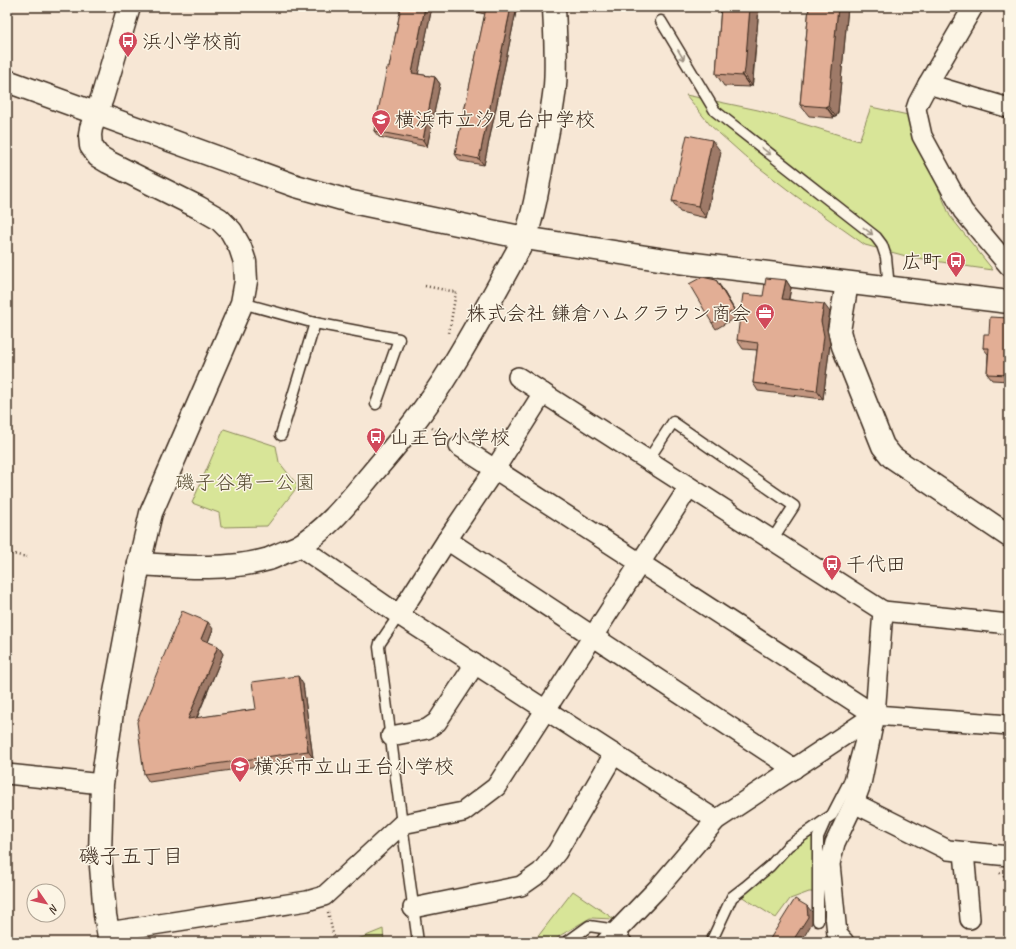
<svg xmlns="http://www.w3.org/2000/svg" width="1016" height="949" font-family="Caveat,'Klee One',sans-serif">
<rect width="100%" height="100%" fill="#f7e7d5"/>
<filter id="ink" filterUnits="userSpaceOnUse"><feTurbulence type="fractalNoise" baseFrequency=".025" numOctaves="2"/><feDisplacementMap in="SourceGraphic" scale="8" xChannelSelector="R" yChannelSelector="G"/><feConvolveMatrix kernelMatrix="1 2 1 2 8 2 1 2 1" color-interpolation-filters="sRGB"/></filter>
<g filter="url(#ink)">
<g fill="#d8e598" stroke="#8a885b">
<path d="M686 95 758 110 859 141 871 107 908 115 950 216 993 270 971 267 906 256 865 245 796 196 748 159 711 126Z"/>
<path d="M224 429 276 446 279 462 298 486 267 526 221 527 219 513 192 503Z"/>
<path d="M817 829 815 836 813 892H809L790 899 776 918 741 896 792 848Z"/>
<path d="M573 891 614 919 590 918 561 935 553 942H535L536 939Z"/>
<path d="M383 929 384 942H351Z"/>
</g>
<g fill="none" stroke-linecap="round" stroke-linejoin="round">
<defs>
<g id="service">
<path d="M661 21 715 111 876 237 882 245 886 257 889 288"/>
<path d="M242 303 315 323 399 339 376 404"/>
<path d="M281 435 315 323"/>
<path d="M648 460 673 422 794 506 772 540"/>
<path d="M399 615 380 643 379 647 402 824 418 942"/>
<path d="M818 921V837L826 819"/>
<path d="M567 942 589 926 617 930 627 942"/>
<path d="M711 942 732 897 745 887 770 866 788 846 832 815 849 782 860 742 865 733"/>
</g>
<g id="minor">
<path d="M973 7 928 84 918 103 916 109 922 136 963 211 1009 266"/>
<path d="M928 84 1009 108"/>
<path d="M518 377 883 611 875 715 861 784 854 803 835 843 830 864 837 934 844 942"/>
<path d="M459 446 875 715"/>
<path d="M447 540 794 769"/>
<path d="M299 546 399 615 716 820"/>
<path d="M883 611 1009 624"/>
<path d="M399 615 447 540 495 469 543 393"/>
<path d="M391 736 427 729 437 722 475 664"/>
<path d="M7 774 102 784"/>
<path d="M854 803 948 850 1009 856"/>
<path d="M964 852 970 919"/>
<path d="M413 908 521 886 541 872 557 852 614 754"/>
<path d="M108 932 307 901 324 896 402 824 463 812 496 787 689 487"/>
<path d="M606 942 659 887 716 820 875 715 1009 725"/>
</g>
<g id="tertiary">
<path d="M7 81 296 186 352 202 525 238 678 262 1009 302"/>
<path d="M847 283 839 331 843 346 883 446 892 457 1009 536"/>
<path d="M139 564C183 567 226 571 269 559 274 557 280 554 285 552 290 550 295 548 299 546 328 529 349 501 370 476 399 442 427 408 450 370 477 327 500 282 525 238 535 210 539 181 544 152 548 130 553 108 555 86 557 60 555 33 554 7"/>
<path d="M110 942 105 915 100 854 102 784 114 698 139 564 151 513 242 303 246 281 245 262 240 247 231 231 219 219 198 207 108 162 98 156 91 146 90 135 91 128 102 98 129 7"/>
</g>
</defs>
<use href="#service" stroke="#3b2a1e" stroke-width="13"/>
<use href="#minor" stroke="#3b2a1e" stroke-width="22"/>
<use href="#tertiary" stroke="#3b2a1e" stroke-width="25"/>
<g stroke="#3b2a1e" stroke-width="2.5" stroke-dasharray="1 3" stroke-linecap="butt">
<path d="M425 286 456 292 449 333"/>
<path d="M432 428 445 437"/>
<path d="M7 553 27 557"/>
<path d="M1000 873 1009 880"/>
<path d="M328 912 335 942"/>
</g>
<use href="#service" stroke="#fcf5e5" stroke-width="10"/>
<use href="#minor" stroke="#fcf5e5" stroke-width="19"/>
<use href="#tertiary" stroke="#fcf5e5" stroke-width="22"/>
</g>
<g fill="#c29680" stroke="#3b2a1e">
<path d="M401 7H432L418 74 435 77 440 84 427 147 379 137 374 131 389 68Z"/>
<path d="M453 7H517L484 165 460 161 455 154 485 14Z"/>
<path d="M721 7H759L753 81 752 86H750V87L724 86 716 74Z"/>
<path d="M809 7H848L838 112 836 117H834V118L809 116 800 105Z"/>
<path d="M721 152 706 218 680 212 672 201Z"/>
<path d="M786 280 791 288 789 299 830 312 827 329 830 344 823 399 758 391 753 383 757 350 743 349 737 340 763 296Z"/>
<path d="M721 287 738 316 716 329 712 323Z"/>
<path d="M1009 318V381L992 380 987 374 988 354 983 348 989 334Z"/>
<path d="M213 629 208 642 218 646 223 654 197 718 256 709 303 684 313 758 149 782 144 774Z"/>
</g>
<g fill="#9e7a68" stroke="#3b2a1e">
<path d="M425 7H432L417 80 412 73Z"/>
<path d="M511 7H517L484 165 479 159Z"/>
<path d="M750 7H759L752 86 744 74Z"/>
<path d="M838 7H848L838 112 836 117 828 106Z"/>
<path d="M741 74 750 86V87L742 76Z"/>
<path d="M435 77 440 84 427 147 423 140Z"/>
<path d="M826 106 834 117V118L826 107Z"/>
<path d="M712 140 721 152 706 218 698 206Z"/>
<path d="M716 280 721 287 738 316 734 310Z"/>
<path d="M786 280 791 288 787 307 782 299Z"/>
<path d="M824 304 830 312 827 329 830 344 823 399 817 391 821 321Z"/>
<path d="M208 622 213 629 206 647 201 639Z"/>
<path d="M218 646 223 654 193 726 188 719Z"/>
<path d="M298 676 303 684 313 758 308 751Z"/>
<path d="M807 906 812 912V923L801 942H792Z"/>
</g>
<g fill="#e2ae95" stroke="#3b2a1e">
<path d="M401 7H425L412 73 435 77 423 140 374 131 387 68H389Z"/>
<path d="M480 7H511L479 159 455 154 486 8Z"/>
<path d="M721 7H750L745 69 744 74H741L742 76 716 74Z"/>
<path d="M809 7H838L829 100 828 106H826V107L800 105Z"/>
<path d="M687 135 712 140 698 206 672 201Z"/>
<path d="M702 277 716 280 734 310 712 323 689 284Z"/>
<path d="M766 278 786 280 782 299 824 304 821 321 824 336 817 391 753 383 758 343 737 340 743 294 763 296Z"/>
<path d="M990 317 1009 318V375L987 374 989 348H983L984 334H989Z"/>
<path d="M182 611 208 622 201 639 218 646 188 719 256 709 252 682 298 676 308 751 144 774 137 722Z"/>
<path d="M795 899 807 906 808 917 792 942H768Z"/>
</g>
<defs><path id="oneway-shaft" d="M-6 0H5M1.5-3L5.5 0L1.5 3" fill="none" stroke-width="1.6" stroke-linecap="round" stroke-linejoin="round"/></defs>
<g stroke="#9c9082">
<use href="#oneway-shaft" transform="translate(681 55) rotate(59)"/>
<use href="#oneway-shaft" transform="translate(766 151) rotate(38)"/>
<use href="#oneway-shaft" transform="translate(868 231) rotate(38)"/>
</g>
</g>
<defs>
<symbol id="bus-pin" viewBox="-11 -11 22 30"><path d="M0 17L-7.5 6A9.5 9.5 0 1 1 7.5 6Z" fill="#d1495b" stroke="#fcf5e5"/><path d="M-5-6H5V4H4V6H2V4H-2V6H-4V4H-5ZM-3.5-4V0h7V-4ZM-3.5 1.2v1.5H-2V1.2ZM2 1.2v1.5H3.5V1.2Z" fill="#fff"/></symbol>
<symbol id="school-pin" viewBox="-11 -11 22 30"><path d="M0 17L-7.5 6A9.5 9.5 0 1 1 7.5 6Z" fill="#d1495b" stroke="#fcf5e5"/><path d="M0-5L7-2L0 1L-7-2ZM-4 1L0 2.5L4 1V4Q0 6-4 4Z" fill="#fff"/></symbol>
<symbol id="office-pin" viewBox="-11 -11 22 30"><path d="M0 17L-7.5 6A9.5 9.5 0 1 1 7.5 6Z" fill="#d1495b" stroke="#fcf5e5"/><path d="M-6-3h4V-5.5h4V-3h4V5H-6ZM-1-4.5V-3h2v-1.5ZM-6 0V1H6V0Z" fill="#fff"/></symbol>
</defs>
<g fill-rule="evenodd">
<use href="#bus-pin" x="117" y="30" width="22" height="30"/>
<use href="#school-pin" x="370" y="108" width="22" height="30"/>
<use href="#bus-pin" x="945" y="250" width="22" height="30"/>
<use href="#office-pin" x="754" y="302" width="22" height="30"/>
<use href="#bus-pin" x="365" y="426" width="22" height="30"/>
<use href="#bus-pin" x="821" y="553" width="22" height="30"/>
<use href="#school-pin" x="229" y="755" width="22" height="30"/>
</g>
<g text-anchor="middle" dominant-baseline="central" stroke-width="3" stroke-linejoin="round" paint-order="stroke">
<g font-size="20" fill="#3b2a1e" stroke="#fcf5e5" text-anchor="start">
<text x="142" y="41">浜小学校前</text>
<text x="395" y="119">横浜市立汐見台中学校</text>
<text x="942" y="261" text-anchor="end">広町</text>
<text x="751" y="313" text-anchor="end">株式会社 鎌倉ハムクラウン商会</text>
<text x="390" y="437">山王台小学校</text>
<text x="846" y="564">千代田</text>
<text x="254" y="766">横浜市立山王台小学校</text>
</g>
<g font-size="20" fill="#5a4f36" stroke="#fcf5e5">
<text x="245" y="482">磯子谷第一公園</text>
</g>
<g font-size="21" fill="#3b2a1e" stroke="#fcf5e5">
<text x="131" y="856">磯子五丁目</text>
</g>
</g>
<rect width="1016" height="949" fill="none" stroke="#fcf5e5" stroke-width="24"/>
<rect x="12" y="12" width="992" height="925" fill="none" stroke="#3b2a1e" stroke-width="1.5" filter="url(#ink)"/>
<g transform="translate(46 903) rotate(124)"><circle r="19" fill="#fcf5e5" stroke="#afa495"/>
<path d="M0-3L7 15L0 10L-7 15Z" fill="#d1495b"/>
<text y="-6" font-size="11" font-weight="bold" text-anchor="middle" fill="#3b2a1e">N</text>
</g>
</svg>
